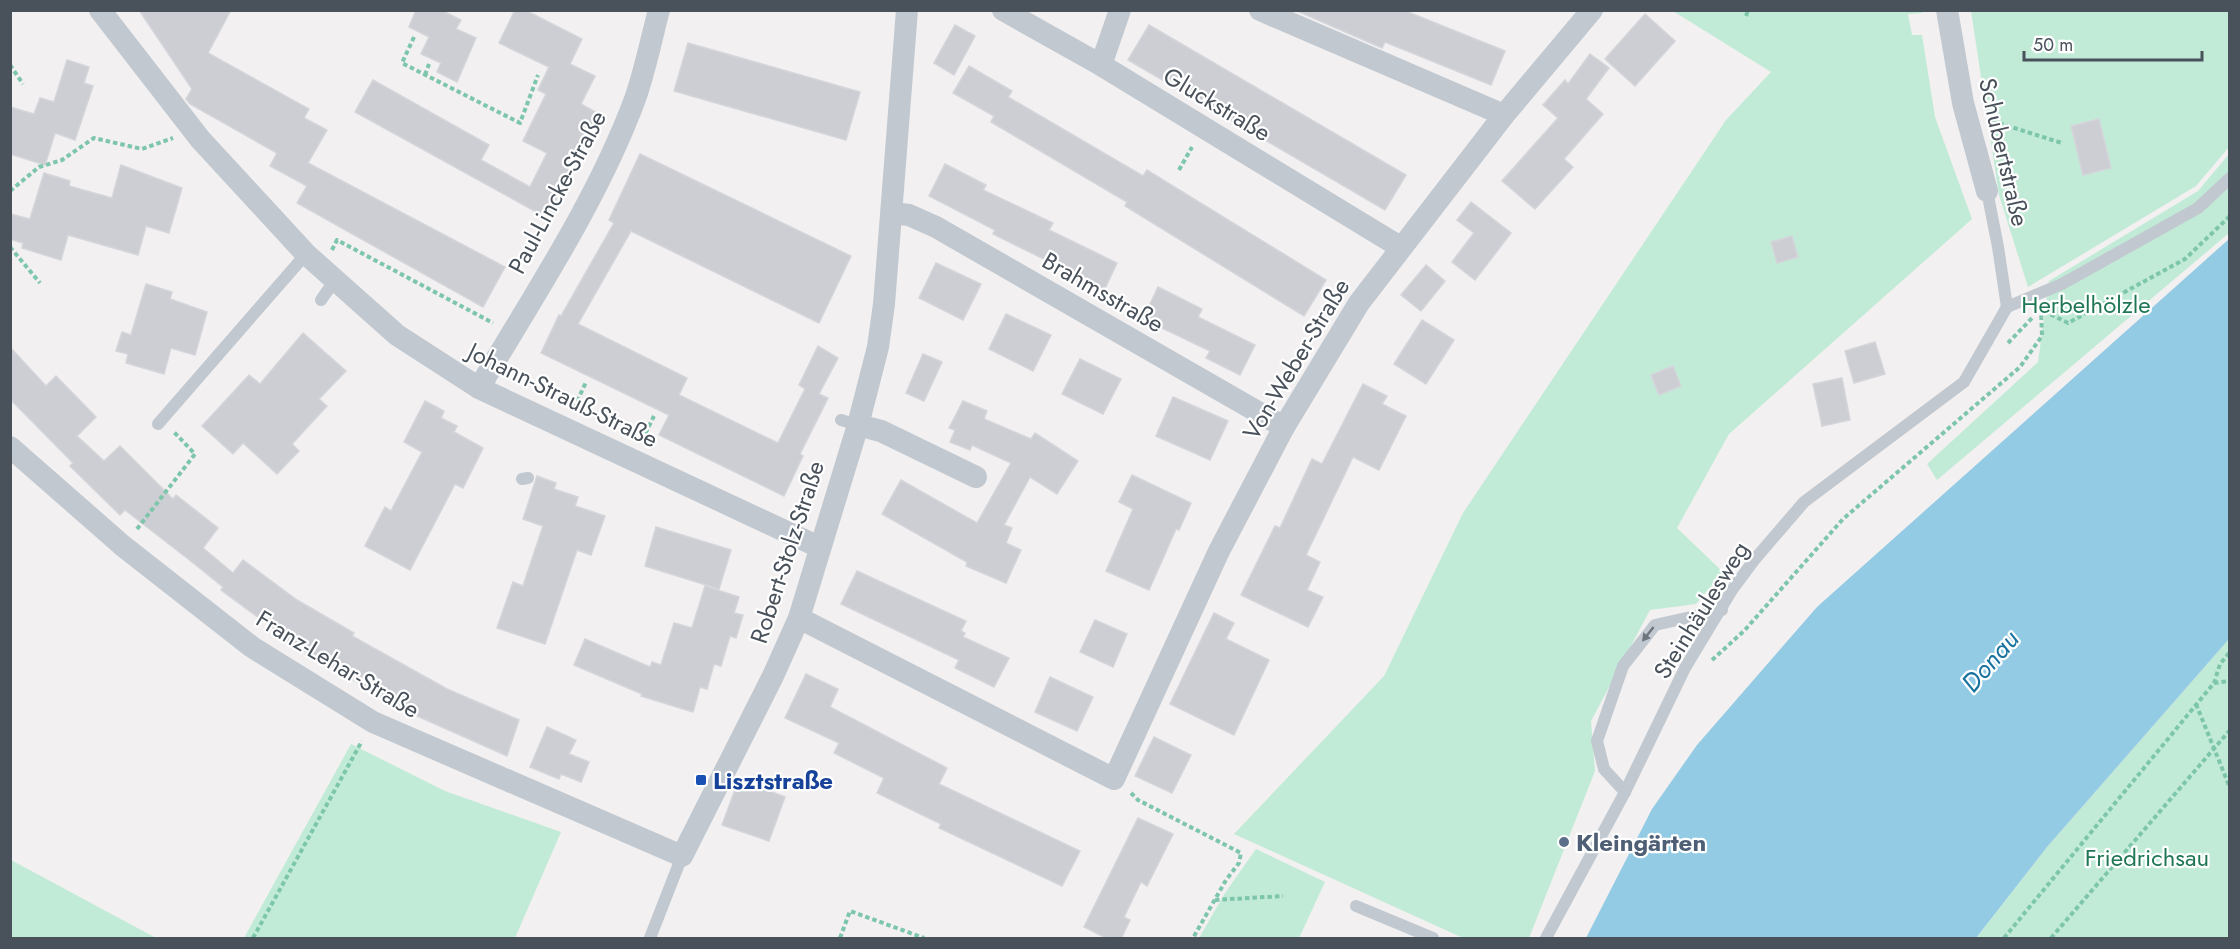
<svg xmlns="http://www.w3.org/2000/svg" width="2240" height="949" font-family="Jost,sans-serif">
<rect width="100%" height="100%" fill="#f2f0f0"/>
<g fill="#c2ebd7">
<path d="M1673 11H1921L1922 13 1908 14 1912 35H1922L1935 117 1972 219 1729 434 1677 528 1723 572 1696 604 1650 610 1591 721 1595 771 1529 938H1463L1234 834 1384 676 1463 513 1726 120 1771 72Z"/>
<path d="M1971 11H2229V147L2196 186 2028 287 1999 195Z"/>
<path d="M2229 154V233L1937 480 1927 464 2038 362 2049 281 2198 191Z"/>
<path d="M2229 639V938H1976L2047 847Z"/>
<path d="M351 744 445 791 561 832 515 938H244Z"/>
<path d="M1256 849 1325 882 1299 938H1199L1225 893Z"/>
<path d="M11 860 156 938H11Z"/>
</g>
<path fill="#93cae4" d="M2229 239V639L2047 847 1976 938H1586L1652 809 1697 745 1817 607Z"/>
<g fill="#cdced4" stroke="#d4d5da" stroke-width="1.5">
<path d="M139 10H231L208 53 309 109 304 118 327 130 308 163 505 267 483 307 297 203 307 186 270 166 277 153 190 104 186 99 192 89Z"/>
<path d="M416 10H441L461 20 456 29 476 38 457 82 437 72 441 63 421 54 429 37 409 27Z"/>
<path d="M515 10H525L582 39 570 64 595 76 581 104 599 114 555 201 560 204 551 220 355 112 373 80 489 145 481 160 530 187 547 153 523 141 546 94 538 90 549 67 499 43Z"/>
<path d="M1295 10H1403L1505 51 1491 85 1385 42 1382 48Z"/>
<path d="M1645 14 1675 41 1635 86 1605 59Z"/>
<path d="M955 25 975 36 954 75 934 63Z"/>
<path d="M1149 25 1406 175 1385 210 1128 60Z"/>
<path d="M688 43 860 92 846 140 674 91Z"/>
<path d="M1590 54 1609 68 1586 99 1603 114 1564 159 1573 167 1535 209 1502 181 1558 118 1543 105 1565 80 1568 84Z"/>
<path d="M67 60 89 67 84 83 93 86 75 140 55 133 45 165 10 154V107L34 114 40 98 54 102Z"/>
<path d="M969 66 1012 91 1008 97 1143 176 1147 170 1326 280 1304 316 1125 206 1127 202 991 122 994 116 953 93Z"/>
<path d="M2099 119 2111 168 2083 175 2071 126Z"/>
<path d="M640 154 851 256 819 323 631 231 578 324 687 378 679 395 778 443 805 389 799 385 818 346 838 358 819 394 828 398 800 454 803 456 784 496 659 435 669 415 541 353 559 315 561 316 614 223 609 220Z"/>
<path d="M945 164 986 185 983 190 1053 223 1049 230 1117 263 1102 295 1061 275 1064 269 993 234 995 230 929 196Z"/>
<path d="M121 165 182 188 169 233 146 226 138 255 68 235 61 260 22 248 23 243 10 239V214L30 219 44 173 70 181 69 186 112 198Z"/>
<path d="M1471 202 1511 233 1475 280 1452 262 1474 233 1457 220Z"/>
<path d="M1792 236 1798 257 1777 263 1771 242Z"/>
<path d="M936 263 981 284 963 320 919 298Z"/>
<path d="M1426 265 1445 281 1421 311 1401 295Z"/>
<path d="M146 284 172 292 170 299 207 312 195 355 171 348 164 374 126 363 128 354 116 351 122 332 131 335Z"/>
<path d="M1158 287 1202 309 1198 317 1255 345 1240 375 1206 358 1210 351 1143 319Z"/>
<path d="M1006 314 1051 335 1033 371 989 349Z"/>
<path d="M1422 320 1454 340 1426 384 1394 364Z"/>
<path d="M303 333 346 371 319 399 327 406 292 444 299 451 277 474 243 443 233 454 202 426 249 375 260 384Z"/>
<path d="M1875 342 1885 374 1854 383 1845 351Z"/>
<path d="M10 347 46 386 56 376 96 417 77 436 104 461 120 446 173 499 176 495 218 528 203 548 233 573 243 560 297 600 354 633 352 636 447 689 519 720 507 756 406 711 272 632 274 629 221 590 223 587 192 562 125 510 120 515 70 466 73 463 10 399Z"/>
<path d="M923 354 942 362 924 401 906 393Z"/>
<path d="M1080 359 1121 379 1103 414 1062 394Z"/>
<path d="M1673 366 1681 386 1659 395 1651 375Z"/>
<path d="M1842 378 1850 420 1822 426 1813 384Z"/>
<path d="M1363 384 1387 396 1382 404 1406 416 1379 470 1353 457 1306 555 1320 562 1307 590 1323 597 1308 627 1241 595 1275 526 1280 528 1312 459 1322 464Z"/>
<path d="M1173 397 1228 421 1210 460 1156 436Z"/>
<path d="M425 401 444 411 441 418 457 426 454 432 483 448 463 488 455 484 410 570 365 546 385 507 391 511 422 452 404 442Z"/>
<path d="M963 401 987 411 984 419 1031 439 1035 433 1078 461 1057 494 1030 477 1004 525 1012 528 1006 543 1021 550 1006 583 966 566 967 562 882 514 901 480 977 523 1011 463 972 445 970 450 950 442 955 430 949 428Z"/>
<path d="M1132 475 1191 503 1179 530 1176 529 1149 590 1106 571 1133 509 1119 502Z"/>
<path d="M537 476 556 483 554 489 578 497 575 506 605 516 591 555 577 550 545 644 497 628 513 582 523 586 543 526 523 519Z"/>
<path d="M656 527 731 550 719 589 645 566Z"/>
<path d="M857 571 966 621 961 631 965 633 963 637 1009 658 994 687 955 668 959 660 841 604Z"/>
<path d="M705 586 739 597 734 613 743 615 736 638 730 636 721 666 714 664 707 689 700 687 693 712 641 696 642 694 574 665 585 639 650 667 652 662 661 665 674 623 692 628Z"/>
<path d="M1214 613 1234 623 1226 639 1269 660 1234 735 1170 704Z"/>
<path d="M1095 620 1127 634 1113 667 1080 652Z"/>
<path d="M806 674 838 689 830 707 947 768 939 784 1080 851 1062 886 939 828 941 824 877 793 884 778 834 753 839 743 785 718Z"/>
<path d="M1050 677 1093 697 1077 731 1035 712Z"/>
<path d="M547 727 576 740 569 754 589 762 581 782 561 774 559 779 530 767Z"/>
<path d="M1154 737 1191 755 1172 793 1135 776Z"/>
<path d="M739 779 785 797 769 841 722 825Z"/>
<path d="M1138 818 1173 834 1147 886 1141 882 1124 917 1130 920 1121 939H1108L1084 927Z"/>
</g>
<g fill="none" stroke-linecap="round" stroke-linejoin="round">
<g stroke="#7dc6ab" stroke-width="4" stroke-dasharray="4.5 3" stroke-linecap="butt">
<path d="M1746 16 1748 10"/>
<path d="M414 37 402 63 520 123 538 75"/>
<path d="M10 65 23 84"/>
<path d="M425 75 429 64"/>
<path d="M1992 121 2062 143"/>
<path d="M1179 170 1192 147"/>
<path d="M10 191 39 167 62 160 94 138 142 149 173 138"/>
<path d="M10 247 40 283"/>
<path d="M332 250 337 240 493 323"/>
<path d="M2044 311 2068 323 2185 259 2230 216"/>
<path d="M2008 343 2034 316"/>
<path d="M574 408 586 382"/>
<path d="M642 440 654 416"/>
<path d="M137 529 195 454 173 431"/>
<path d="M1712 660 1744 631 1843 519 2020 367 2042 336 2041 310"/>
<path d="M2214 683 2230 681"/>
<path d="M2196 704 2230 788"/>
<path d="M1131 793 1138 800 1241 853 1239 863 1226 880 1193 938"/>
<path d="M1215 900 1283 896"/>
<path d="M253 938 362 741"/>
<path d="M840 938 850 911 924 938"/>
<path d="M2004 938 2214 683 2220 664 2230 652"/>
<path d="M2051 938 2230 730"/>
</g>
<g stroke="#c1c8d0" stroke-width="12">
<path d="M1987 191 1998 247 2007 307"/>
<path d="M321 300 335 280"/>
<path d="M2007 307 2062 284 2198 208 2230 178"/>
<path d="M841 420 858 425"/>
<path d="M158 424 306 254"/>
<path d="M522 479 528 478"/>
<path d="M1625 792 1604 769 1597 741 1623 666 1655 625 1722 610"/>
<path d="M1356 906 1433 938"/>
<path d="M650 938 682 856"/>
<path d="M1546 938 1625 792 1685 668 1732 590 1755 559 1804 502 1964 382 2007 307"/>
</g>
<g stroke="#c1c8d0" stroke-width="22">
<path d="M100 10 200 139 306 254 397 335 479 388 819 547"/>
<path d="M1003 10 1101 65 1400 247"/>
<path d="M1260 10 1504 115"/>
<path d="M1947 10 1963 103 1987 191"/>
<path d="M1101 65 1120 10"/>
<path d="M892 213 909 215 936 227 1284 427"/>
<path d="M479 388C534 295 597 201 635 99 645 71 651 40 659 10"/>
<path d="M858 425 881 431 976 477"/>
<path d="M10 447 123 546 252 647 373 722 682 856 773 676 799 618 858 425 878 347 884 304 907 10"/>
<path d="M799 618 1114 779 1219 551 1284 427 1359 303 1504 115 1592 10"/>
</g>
</g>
<defs><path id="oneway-solid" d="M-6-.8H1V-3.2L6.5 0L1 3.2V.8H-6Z" transform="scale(1.5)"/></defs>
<use fill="#6d757e" href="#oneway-solid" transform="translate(1648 634) rotate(128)"/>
<rect fill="#1a4fb4" stroke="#fff" stroke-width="2" x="695" y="774" width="12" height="12" rx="3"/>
<circle fill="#5c6f8a" stroke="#fff" stroke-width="2" cx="1564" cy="842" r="6"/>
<g text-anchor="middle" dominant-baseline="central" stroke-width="4.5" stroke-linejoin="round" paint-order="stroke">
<g font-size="24" fill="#49515b" stroke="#fff">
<text transform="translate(1217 104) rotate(31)">Gluckstraße</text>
<text transform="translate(2004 152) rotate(77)">Schubertstraße</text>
<text transform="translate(557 192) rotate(-62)">Paul-Lincke-Straße</text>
<text transform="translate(1103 292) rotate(30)">Brahmsstraße</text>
<text transform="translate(1296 359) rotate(-59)">Von-Weber-Straße</text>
<text transform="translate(563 395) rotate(26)">Johann-Strauß-Straße</text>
<text transform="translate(787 552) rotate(-72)">Robert-Stolz-Straße</text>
<text transform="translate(1701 610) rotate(-58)">Steinhäulesweg</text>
<text transform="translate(338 664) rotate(31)">Franz-Lehar-Straße</text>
</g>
<g font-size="24" fill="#1f7756" stroke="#fff">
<text x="2086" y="304">Herbelhölzle</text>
<text x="2147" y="857">Friedrichsau</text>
</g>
<g font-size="24" font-weight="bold" fill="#164399" stroke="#fff" text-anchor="start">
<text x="713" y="780">Lisztstraße</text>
</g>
<g font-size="24" font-weight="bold" fill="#4e5e75" stroke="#fff" text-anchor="start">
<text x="1576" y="842">Kleingärten</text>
</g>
<g font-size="26" font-style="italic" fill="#19739f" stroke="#fff">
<text transform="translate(1990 661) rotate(-49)">Donau</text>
</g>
</g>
<rect width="2240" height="949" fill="none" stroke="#49515b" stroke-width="24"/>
<path d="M2024 51v9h178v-9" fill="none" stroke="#49515b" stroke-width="3"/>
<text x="2033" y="51" font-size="18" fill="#49515b" stroke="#ffffff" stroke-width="4.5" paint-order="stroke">50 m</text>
</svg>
